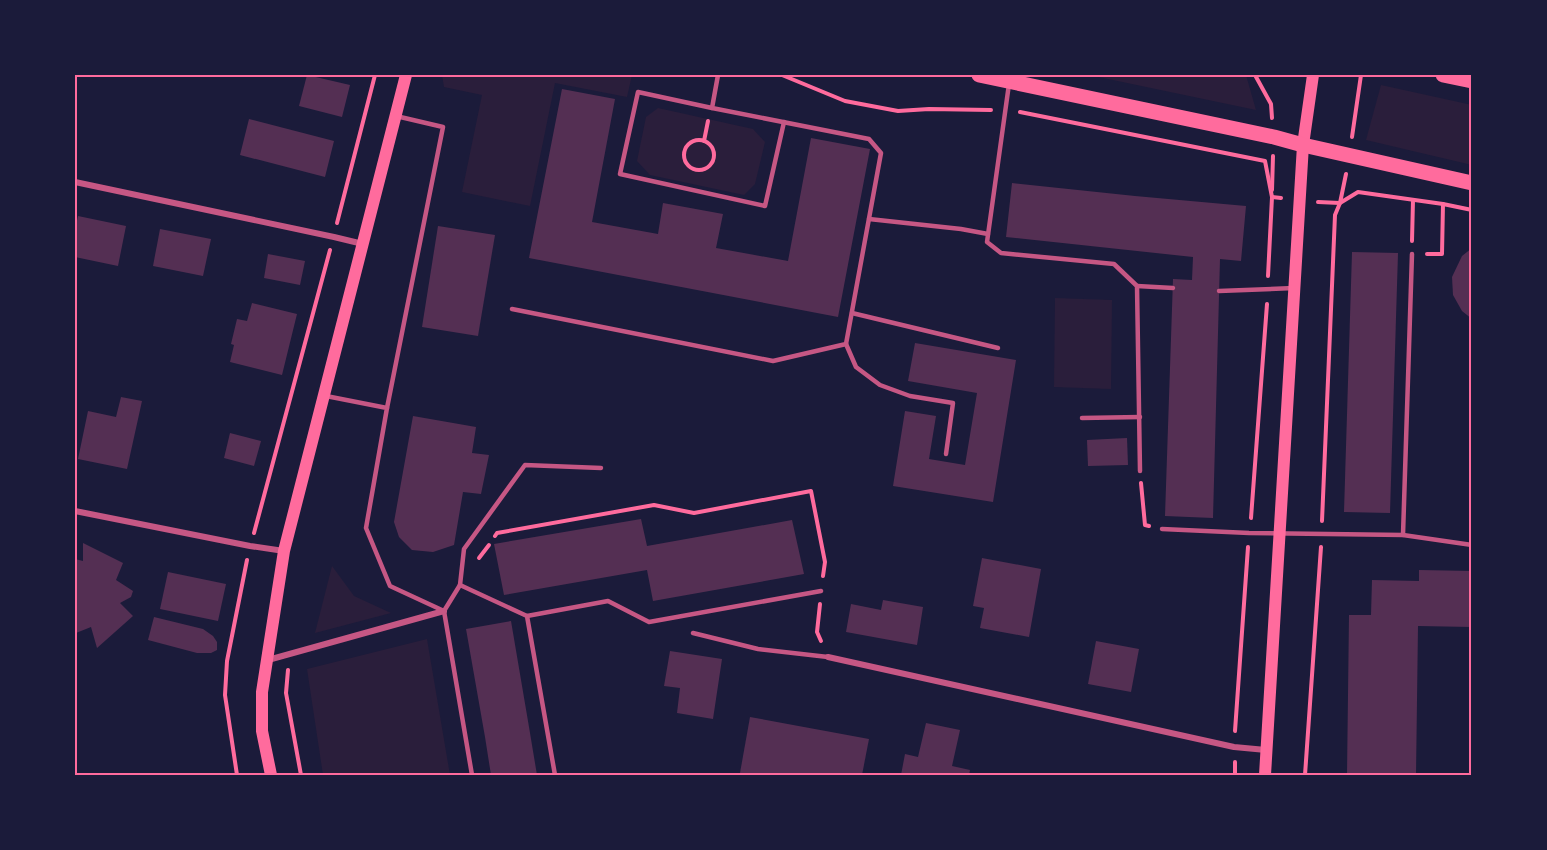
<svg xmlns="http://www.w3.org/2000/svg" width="1547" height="850" font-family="'Fira Sans',sans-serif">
<rect width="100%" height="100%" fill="#1b1b3a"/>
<g fill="#2a1e3b">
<path d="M442 75H632L627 97 555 83 530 206 462 192 482 95 444 87Z"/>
<path d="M1089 75H1246L1256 110Z"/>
<path d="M1381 85 1472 105V165L1366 140Z"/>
<path d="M658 108 753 129 765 142 755 184 744 195 650 175 637 161 646 117Z"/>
<path d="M1055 298 1112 300 1111 389 1054 387Z"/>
<path d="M332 566 354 596 391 613 315 633Z"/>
<path d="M427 639 450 775H323L307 669Z"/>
</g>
<g fill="#542f53">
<path d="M307 75 350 85 342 117 299 106Z"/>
<path d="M562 89 615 99 592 222 658 234 663 203 723 214 716 248 788 261 811 138 870 149 838 317 529 258Z"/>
<path d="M249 119 334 141 325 177 240 155Z"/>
<path d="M1012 183 1135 196 1246 206 1241 261 1220 259 1213 518 1165 516 1173 279 1192 280 1193 257 1006 237Z"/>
<path d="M78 216 126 226 118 266 75 257V230Z"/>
<path d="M438 226 495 235 478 336 422 327Z"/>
<path d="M160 229 211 239 203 276 153 266Z"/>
<path d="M1472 248V319L1462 311 1453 295 1452 277 1462 256Z"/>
<path d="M1352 252 1398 253 1390 513 1344 512Z"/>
<path d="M268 254 305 261 300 285 264 278Z"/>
<path d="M252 303 297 314 282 375 230 362 234 345 231 344 237 319 247 321Z"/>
<path d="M915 343 1016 360 993 502 893 486 905 411 936 416 929 459 965 465 977 393 908 381Z"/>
<path d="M121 397 142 401 127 469 78 459 88 411 116 417Z"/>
<path d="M413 416 476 427 472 453 489 455 481 494 463 492 454 545 433 552 412 550 399 537 394 522Z"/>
<path d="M230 433 261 441 254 466 224 458Z"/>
<path d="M1127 438 1128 465 1088 466 1087 440Z"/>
<path d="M641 519 647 546 792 520 804 574 653 601 647 570 504 595 494 544Z"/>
<path d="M83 543 123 563 116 580 133 591 131 597 120 603 133 616 97 648 91 627 76 633 75 624V589H77L75 559 83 561Z"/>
<path d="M982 558 1041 569 1029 637 980 628 984 608 973 606Z"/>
<path d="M1419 570 1472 571V627L1418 626 1416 775H1347L1349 615H1371L1372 580 1419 581Z"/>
<path d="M168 572 226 584 218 621 160 609Z"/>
<path d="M883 600 923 607 917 645 846 632 851 604 881 610Z"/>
<path d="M154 617 203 629 213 636 217 642V650L211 653H197L148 640Z"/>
<path d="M511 621 529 727 537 775H491L485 737 466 629Z"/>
<path d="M1096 641 1139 649 1131 692 1088 684Z"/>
<path d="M670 651 722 659 713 719 677 713 680 688 664 686Z"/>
<path d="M750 717 869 739 862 775H754L740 773Z"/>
<path d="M926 723 960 730 952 766 970 770 969 775H901L905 754 918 757Z"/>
</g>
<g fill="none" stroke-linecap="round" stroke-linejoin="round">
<g stroke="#ff6b9d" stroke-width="4">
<path d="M782 75 845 101 898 111 929 109 991 110"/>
<path d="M1255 75 1271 104 1272 118"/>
<path d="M1020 112 1265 161 1272 197"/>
<path d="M1352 137 1361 75"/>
<circle cx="699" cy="155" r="15"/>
<path d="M704 141 708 121"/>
<path d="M1272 190 1273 156"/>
<path d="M1318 202 1340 203 1358 192 1443 204 1472 210"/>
<path d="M337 223 375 75"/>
<path d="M1412 241 1413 200"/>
<path d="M1427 254H1442L1443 204"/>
<path d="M1268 276 1272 197 1281 198"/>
<path d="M1141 483 1145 525 1149 526"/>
<path d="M1251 518 1267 304"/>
<path d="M1322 521 1335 215 1340 203 1346 174"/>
<path d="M254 533 330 250"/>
<path d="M495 536 497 533 654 505 694 513 811 491 825 562 823 576"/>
<path d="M479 558 489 545"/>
<path d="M820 604 817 632 821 641"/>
<path d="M288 670 286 693 301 775"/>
<path d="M1235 731 1248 547"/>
<path d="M1235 762V775"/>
<path d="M237 775 225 695 227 661 247 560"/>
<path d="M1305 775 1321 547"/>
</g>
<g stroke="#c65784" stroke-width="4.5">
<path d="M1009 84 987 242 1001 253 1114 264 1137 286 1140 471"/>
<path d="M712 108 638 92 620 174 765 206 784 122"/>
<path d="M869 219 961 229 988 234"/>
<path d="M1137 286 1173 288"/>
<path d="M1219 291 1294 288"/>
<path d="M512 309 773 361 846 344 881 153 869 139 712 108 718 75"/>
<path d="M852 313 998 348"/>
<path d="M846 344 856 367 880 385 910 396 953 403 946 454"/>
<path d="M326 396 387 408 366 528 390 586 444 611"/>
<path d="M387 408 443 127 396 116"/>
<path d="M1082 418 1140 417"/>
<path d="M1162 529 1249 533 1403 535 1472 545"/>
<path d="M1403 535 1412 254"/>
<path d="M460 585 527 616 555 775"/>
<path d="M527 616 608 601 649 622 821 591"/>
<path d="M693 633 758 649 828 657"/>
<path d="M472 775 444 611 460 585 464 549 525 465 601 468"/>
</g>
<g stroke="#c65784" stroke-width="6">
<path d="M75 182 334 237 363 244"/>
<path d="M75 511 250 546 284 551"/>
<path d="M828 657 1234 747 1266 750"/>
<path d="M268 660 444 611"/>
</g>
<g stroke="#ff6b9d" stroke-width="12">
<path d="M271 775 262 731V692L284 551 406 75"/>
<path d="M1265 775 1303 145 1313 75"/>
</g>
<g stroke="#ff6b9d" stroke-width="15">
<path d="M979 75 1274 137 1303 145 1472 183"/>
<path d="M1443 75 1472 81"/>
</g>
</g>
<rect width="1547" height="850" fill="none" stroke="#1b1b3a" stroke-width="153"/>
<rect x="76" y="76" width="1394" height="698" fill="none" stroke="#ff6b9d" stroke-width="2"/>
</svg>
